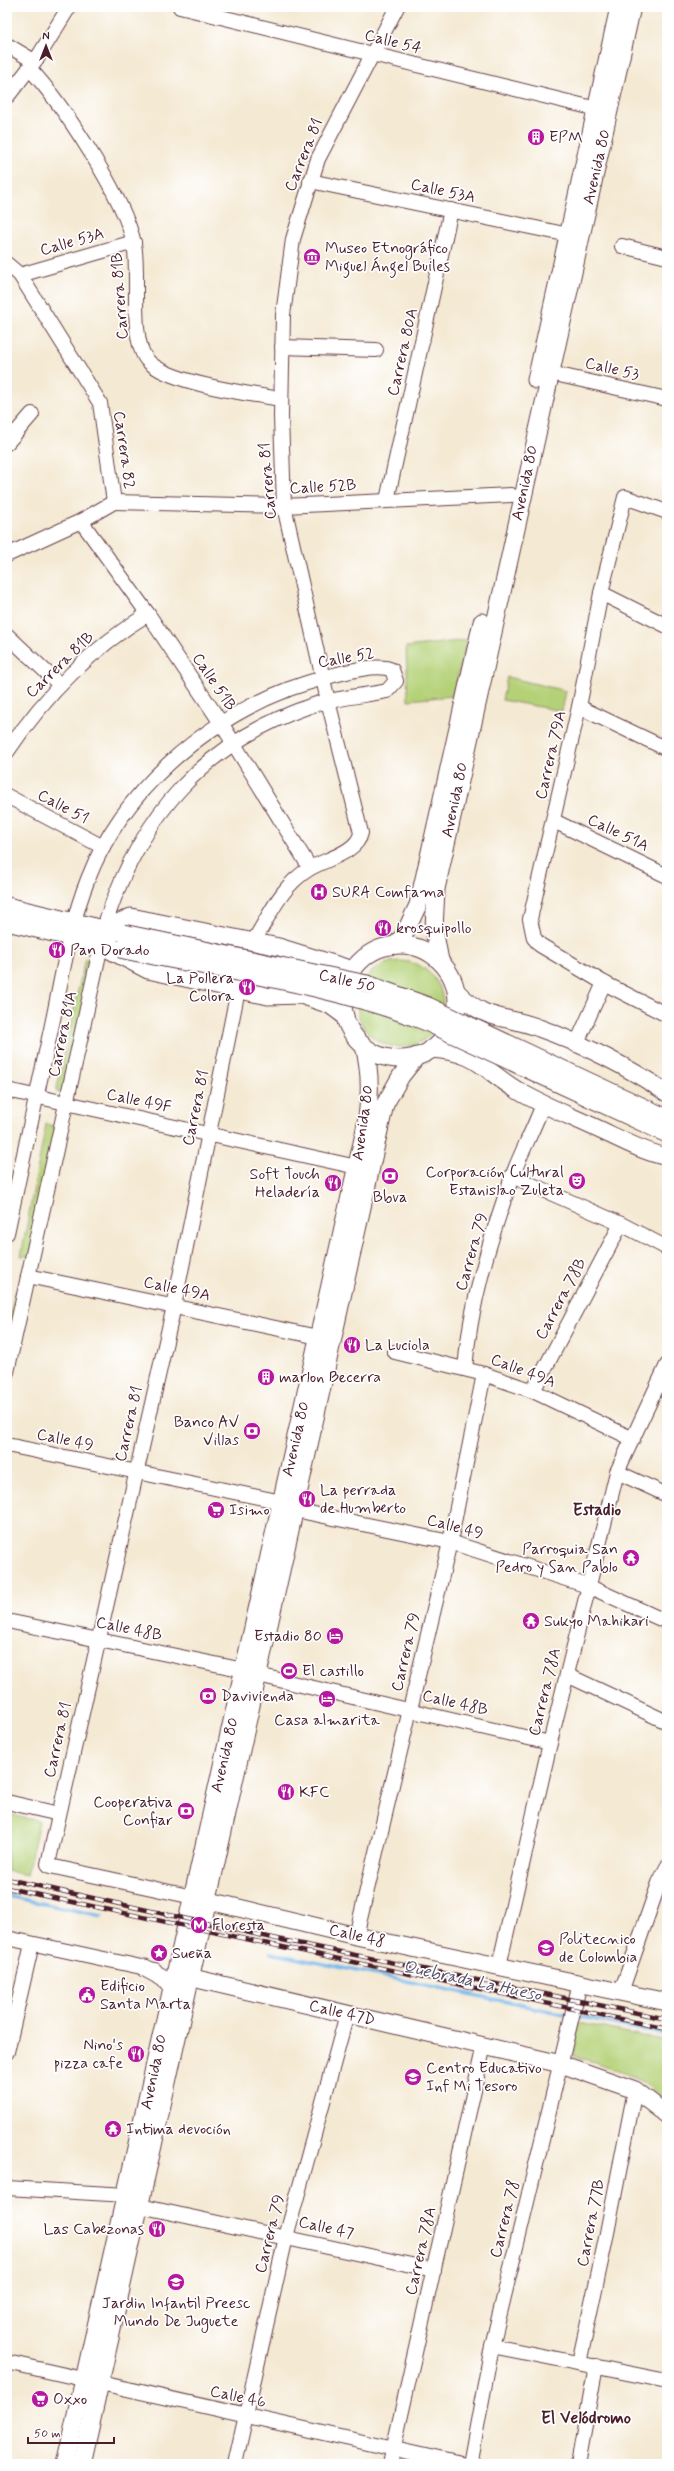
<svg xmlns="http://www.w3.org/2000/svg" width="674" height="2471" font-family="Mynerve,sans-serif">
<rect width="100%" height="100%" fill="#fff"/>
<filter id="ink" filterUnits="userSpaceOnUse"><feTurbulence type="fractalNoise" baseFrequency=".025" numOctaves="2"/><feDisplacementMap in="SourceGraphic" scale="8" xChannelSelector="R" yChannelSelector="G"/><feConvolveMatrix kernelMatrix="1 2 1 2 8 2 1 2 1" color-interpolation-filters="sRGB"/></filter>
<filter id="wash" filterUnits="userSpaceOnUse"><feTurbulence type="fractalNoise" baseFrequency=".012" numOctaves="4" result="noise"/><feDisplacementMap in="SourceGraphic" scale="16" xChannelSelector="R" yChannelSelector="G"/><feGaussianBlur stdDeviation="0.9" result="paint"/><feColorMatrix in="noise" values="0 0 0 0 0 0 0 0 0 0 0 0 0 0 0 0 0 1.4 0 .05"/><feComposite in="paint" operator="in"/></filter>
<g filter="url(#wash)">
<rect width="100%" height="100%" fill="#f4e9d3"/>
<g fill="#b4d177" stroke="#7f7851">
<path d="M467 640 453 696 408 700 406 647Z"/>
<path d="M507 677 566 691 562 711 502 700Z"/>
<path d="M85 959 94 961 67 1094 56 1092Z"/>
<circle cx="400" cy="1004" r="43"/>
<path d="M46 1124 57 1127 31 1256H21Z"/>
<path d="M15 1292 24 1294 7 1376V1329Z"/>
<path d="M7 1814 39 1821 27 1875 7 1871Z"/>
<path d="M579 2023 667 2041V2101L637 2078 573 2055Z"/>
</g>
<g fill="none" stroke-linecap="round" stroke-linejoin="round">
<g stroke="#77b7eb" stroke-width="3.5">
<path d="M7 1896 102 1916"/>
<path d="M271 1953 570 2015"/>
<path d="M576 2016 667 2035"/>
</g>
</g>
</g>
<g filter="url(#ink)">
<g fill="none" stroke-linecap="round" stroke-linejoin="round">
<defs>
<g id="minor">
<path d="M180 7 597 109"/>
<path d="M7 45 34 61"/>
<path d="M29 68C61 102 125 198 134 244 140 273 129 339 147 360 167 383 249 394 281 399"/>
<path d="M7 97 38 57 69 7"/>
<path d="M310 181 569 235"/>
<path d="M622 246 667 257"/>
<path d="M7 264 20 275 100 403 114 502"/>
<path d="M20 275 134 242"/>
<path d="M282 347 376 350"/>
<path d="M550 373 667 399"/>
<path d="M7 443 32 414"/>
<path d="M387 500 451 210"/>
<path d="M114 502 284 506 511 495"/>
<path d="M667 512 625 497 601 593 579 707 530 919 534 938 540 945 604 983 667 1015"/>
<path d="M81 521 148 614 223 726 310 868"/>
<path d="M7 555 81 521 114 502"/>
<path d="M601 593 667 626"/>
<path d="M7 635 60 685"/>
<path d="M579 707 667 749"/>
<path d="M7 752C44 697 90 649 148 614"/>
<path d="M7 796 103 847"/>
<path d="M554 821 667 876"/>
<path d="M253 942C270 915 281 886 309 869 325 859 357 853 361 833L328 701 284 506 281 416 283 315 293 239 318 159 397 7"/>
<path d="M576 1045 604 983"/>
<path d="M7 1090 357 1167"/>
<path d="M512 1176 621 1224 667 1248"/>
<path d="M7 1233C22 1165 36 1097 51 1029 62 979 69 926 88 879 122 791 203 722 289 689 309 682 374 660 392 670L396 681 387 691C362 696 335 698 310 706 205 743 142 814 107 918L7 1372"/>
<path d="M28 1276 318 1337"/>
<path d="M395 1352 484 1374 533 1391 633 1439"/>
<path d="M465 1369C470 1304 490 1239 512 1177 521 1152 534 1129 543 1104"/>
<path d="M533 1391 621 1224"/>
<path d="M7 1445 282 1502"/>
<path d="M617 1472 667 1495"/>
<path d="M295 1510 450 1542 588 1586 667 1622"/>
<path d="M7 1621 244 1670"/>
<path d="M258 1675 550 1743"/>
<path d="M567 1675 667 1722"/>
<path d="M7 1802 59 1814"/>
<path d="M193 1897 50 1866 48 1864 174 1306 238 990"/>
<path d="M356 1936 450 1542 484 1374"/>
<path d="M7 1938 155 1970"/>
<path d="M499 1966 550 1743 617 1472 667 1365"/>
<path d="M621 1992 659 1883 667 1867"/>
<path d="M7 2052 32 1944"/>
<path d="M7 2188 127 2195"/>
<path d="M140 2206 434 2270"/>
<path d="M492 2346 667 2381"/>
<path d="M7 2362 461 2464"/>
<path d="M579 2363 605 2243 635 2090"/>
<path d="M235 2464 286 2237 347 2014"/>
<path d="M390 2464 484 2045"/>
<path d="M470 2464 492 2346 580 1983"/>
<path d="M578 2464 596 2366"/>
</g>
<g id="major">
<path d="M536 380 619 7"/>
<path d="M7 906 116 932"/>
<path d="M7 922 112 947"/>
<path d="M104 929 131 917 279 947 353 970"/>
<path d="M100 945 148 970 268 996 301 995 330 1005 345 1016"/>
<path d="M396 945 404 935 418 905 482 622"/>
<circle cx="400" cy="1002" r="57"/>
<path d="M440 961 434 929 436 889 632 7"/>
<path d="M457 992C487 1023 503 1014 539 1028 581 1043 630 1068 667 1093"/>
<path d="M431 1049C481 1052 484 1072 522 1093 545 1106 570 1116 594 1127 618 1138 641 1151 667 1157"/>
<path d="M197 1898 356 1936 667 2002"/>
<path d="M145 1968 167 1980 173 1987"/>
<path d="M180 1975 561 2064 635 2090 667 2115"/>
<path d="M65 2464 364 1134C370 1104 372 1076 364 1046"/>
<path d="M82 2464 385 1104 401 1076 417 1056"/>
</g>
</defs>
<use href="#minor" stroke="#643d44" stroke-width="16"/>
<use href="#major" stroke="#643d44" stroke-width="19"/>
<use href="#minor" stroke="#fff" stroke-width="14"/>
<use href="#major" stroke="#fff" stroke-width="17"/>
<defs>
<g id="rail">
<path d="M7 1879 282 1940 667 2019"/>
<path d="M7 1888 667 2029"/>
</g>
</defs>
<use href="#rail" stroke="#4a1f2b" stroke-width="4.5"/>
<use href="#rail" stroke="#fff" stroke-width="3" stroke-dasharray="9" stroke-linecap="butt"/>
<defs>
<g id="major-bridge">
<path d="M123 933 367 984 428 1006 667 1118"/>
<path d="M120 949C221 971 327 983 424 1021L667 1134"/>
</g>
</defs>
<use href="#major-bridge" stroke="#643d44" stroke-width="19" stroke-linecap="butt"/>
<use href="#major-bridge" stroke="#fff" stroke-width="17"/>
</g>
</g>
<defs>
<symbol id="building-disc" viewBox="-11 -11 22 22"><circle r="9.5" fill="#b5179e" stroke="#fff"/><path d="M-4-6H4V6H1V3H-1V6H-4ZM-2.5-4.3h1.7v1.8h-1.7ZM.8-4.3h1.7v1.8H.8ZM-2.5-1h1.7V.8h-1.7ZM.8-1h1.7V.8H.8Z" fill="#fff"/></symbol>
<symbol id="museum-disc" viewBox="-11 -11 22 22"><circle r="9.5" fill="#b5179e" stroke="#fff"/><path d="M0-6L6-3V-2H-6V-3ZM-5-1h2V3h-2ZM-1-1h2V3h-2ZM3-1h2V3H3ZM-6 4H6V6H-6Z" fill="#fff"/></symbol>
<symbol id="hospital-disc" viewBox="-11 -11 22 22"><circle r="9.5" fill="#b5179e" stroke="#fff"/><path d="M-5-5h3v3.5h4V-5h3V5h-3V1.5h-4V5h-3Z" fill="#fff"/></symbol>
<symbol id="restaurant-disc" viewBox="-11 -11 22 22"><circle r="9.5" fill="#b5179e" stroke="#fff"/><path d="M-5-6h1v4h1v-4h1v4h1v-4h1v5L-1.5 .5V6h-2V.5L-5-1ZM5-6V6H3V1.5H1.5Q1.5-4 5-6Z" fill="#fff"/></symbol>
<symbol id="bank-disc" viewBox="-11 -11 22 22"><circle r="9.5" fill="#b5179e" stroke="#fff"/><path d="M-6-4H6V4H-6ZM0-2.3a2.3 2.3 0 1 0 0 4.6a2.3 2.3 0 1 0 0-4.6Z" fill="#fff"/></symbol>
<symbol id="theatre-disc" viewBox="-11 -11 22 22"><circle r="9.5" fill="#b5179e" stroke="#fff"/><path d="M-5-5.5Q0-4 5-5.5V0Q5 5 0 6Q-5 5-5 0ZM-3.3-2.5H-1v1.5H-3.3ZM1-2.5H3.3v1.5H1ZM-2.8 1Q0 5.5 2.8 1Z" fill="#fff"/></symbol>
<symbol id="supermarket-disc" viewBox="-11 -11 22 22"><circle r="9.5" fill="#b5179e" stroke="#fff"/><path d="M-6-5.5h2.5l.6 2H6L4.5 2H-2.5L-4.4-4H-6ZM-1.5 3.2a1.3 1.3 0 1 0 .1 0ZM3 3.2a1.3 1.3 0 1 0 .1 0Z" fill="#fff"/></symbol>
<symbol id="temple-disc" viewBox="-11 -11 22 22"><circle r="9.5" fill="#b5179e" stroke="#fff"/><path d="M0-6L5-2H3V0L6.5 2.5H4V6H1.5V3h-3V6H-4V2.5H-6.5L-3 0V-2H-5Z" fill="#fff"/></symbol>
<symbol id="hotel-disc" viewBox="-11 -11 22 22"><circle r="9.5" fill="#b5179e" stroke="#fff"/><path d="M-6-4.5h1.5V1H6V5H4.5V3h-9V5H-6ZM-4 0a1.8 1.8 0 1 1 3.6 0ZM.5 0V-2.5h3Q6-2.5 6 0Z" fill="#fff"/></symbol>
<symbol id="stadium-disc" viewBox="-11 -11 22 22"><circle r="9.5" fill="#b5179e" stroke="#fff"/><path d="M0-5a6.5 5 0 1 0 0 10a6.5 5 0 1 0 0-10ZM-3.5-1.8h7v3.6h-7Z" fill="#fff"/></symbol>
<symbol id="metro-disc" viewBox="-11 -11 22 22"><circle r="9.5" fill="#b5179e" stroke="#fff"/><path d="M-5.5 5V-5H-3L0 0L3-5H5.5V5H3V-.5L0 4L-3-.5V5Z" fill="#fff"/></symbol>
<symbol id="university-disc" viewBox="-11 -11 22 22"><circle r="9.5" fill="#b5179e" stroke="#fff"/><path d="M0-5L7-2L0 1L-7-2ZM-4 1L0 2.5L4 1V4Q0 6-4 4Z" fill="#fff"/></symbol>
<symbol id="sight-disc" viewBox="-11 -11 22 22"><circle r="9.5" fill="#b5179e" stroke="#fff"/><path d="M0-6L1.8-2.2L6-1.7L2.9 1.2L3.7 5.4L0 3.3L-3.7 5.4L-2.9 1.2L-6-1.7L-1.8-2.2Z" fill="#fff"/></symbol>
<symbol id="civic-disc" viewBox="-11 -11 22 22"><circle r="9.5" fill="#b5179e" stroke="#fff"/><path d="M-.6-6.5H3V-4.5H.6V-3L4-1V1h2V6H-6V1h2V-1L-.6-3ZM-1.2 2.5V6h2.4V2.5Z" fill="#fff"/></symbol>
<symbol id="school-disc" viewBox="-11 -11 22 22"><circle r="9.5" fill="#b5179e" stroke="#fff"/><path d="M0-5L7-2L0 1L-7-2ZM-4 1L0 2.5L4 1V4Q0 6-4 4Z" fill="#fff"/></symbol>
</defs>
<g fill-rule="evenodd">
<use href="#building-disc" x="526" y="127" width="20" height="20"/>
<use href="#museum-disc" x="302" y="247" width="20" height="20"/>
<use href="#hospital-disc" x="309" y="882" width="20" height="20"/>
<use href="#restaurant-disc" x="373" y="918" width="20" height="20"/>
<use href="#restaurant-disc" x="47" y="940" width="20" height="20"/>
<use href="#restaurant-disc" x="237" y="977" width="20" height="20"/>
<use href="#bank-disc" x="380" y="1166" width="20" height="20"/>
<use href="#theatre-disc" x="567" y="1171" width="20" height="20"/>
<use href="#restaurant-disc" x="323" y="1173" width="20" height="20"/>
<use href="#restaurant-disc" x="342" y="1335" width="20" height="20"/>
<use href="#building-disc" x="256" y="1367" width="20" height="20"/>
<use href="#bank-disc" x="242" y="1421" width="20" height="20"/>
<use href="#restaurant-disc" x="297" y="1489" width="20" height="20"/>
<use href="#supermarket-disc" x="206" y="1500" width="20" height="20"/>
<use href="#temple-disc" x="621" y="1548" width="20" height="20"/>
<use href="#temple-disc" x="521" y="1611" width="20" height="20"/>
<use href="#hotel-disc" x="325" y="1626" width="20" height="20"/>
<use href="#stadium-disc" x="279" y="1661" width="20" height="20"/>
<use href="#bank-disc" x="198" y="1686" width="20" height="20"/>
<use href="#hotel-disc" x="317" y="1689" width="20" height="20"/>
<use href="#restaurant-disc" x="276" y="1782" width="20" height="20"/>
<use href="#bank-disc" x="176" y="1801" width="20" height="20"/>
<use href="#metro-disc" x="189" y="1915" width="20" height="20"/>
<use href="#university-disc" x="536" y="1938" width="20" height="20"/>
<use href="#sight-disc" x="149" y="1943" width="20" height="20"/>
<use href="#civic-disc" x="77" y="1985" width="20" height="20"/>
<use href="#restaurant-disc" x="126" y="2044" width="20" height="20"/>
<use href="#school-disc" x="403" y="2067" width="20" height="20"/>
<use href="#temple-disc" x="103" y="2119" width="20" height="20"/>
<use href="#restaurant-disc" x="147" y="2219" width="20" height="20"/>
<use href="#school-disc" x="166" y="2272" width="20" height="20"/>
<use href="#supermarket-disc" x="30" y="2389" width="20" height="20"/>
</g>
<g text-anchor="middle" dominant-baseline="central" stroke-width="3.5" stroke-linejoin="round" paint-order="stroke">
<g font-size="16" fill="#4a1f2b" stroke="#fff">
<text transform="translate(393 42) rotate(14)">Calle 54</text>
<text transform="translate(304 155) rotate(-68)">Carrera 81</text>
<text transform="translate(597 167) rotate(-77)">Avenida 80</text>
<text transform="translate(443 191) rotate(12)">Calle 53A</text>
<text transform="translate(72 242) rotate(-16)">Calle 53A</text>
<text transform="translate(120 296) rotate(-94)">Carrera 81B</text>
<text transform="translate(403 352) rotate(-77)">Carrera 80A</text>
<text transform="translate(612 369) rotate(13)">Calle 53</text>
<text transform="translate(124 450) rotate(82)">Carrera 82</text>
<text transform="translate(268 481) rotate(-95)">Carrera 81</text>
<text transform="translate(525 483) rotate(-78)">Avenida 80</text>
<text transform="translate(323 487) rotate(-3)">Calle 52B</text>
<text transform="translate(346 658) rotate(-10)">Calle 52</text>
<text transform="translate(60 665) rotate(-44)">Carrera 81B</text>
<text transform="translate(214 682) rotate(56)">Calle 51B</text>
<text transform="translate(551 755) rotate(-77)">Carrera 79A</text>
<text transform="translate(455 800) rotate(-78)">Avenida 80</text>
<text transform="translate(63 807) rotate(28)">Calle 51</text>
<text transform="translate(618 833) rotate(26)">Calle 51A</text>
<text transform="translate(347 981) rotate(13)">Calle 50</text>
<text transform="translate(63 1034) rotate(-78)">Carrera 81A</text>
<text transform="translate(139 1101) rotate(12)">Calle 49F</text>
<text transform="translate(196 1108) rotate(-78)">Carrera 81</text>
<text transform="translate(363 1123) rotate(-82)">Avenida 80</text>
<text transform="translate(472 1252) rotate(-74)">Carrera 79</text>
<text transform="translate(177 1289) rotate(12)">Calle 49A</text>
<text transform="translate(561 1299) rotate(-62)">Carrera 78B</text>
<text transform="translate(523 1371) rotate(21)">Calle 49A</text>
<text transform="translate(129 1424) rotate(-77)">Carrera 81</text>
<text transform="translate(296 1439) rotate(-77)">Avenida 80</text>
<text transform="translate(65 1440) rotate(12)">Calle 49</text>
<text transform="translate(455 1527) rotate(15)">Calle 49</text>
<text transform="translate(129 1629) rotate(12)">Calle 48B</text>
<text transform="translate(406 1652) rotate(-77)">Carrera 79</text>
<text transform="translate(545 1692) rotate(-76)">Carrera 78A</text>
<text transform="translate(455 1703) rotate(13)">Calle 48B</text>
<text transform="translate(58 1740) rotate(-77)">Carrera 81</text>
<text transform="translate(225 1755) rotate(-77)">Avenida 80</text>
<text transform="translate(357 1936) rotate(13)">Calle 48</text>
<text transform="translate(342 2013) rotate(13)">Calle 47D</text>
<text transform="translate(154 2072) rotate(-78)">Avenida 80</text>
<text transform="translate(505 2219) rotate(-76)">Carrera 78</text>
<text transform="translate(591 2223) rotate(-79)">Carrera 77B</text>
<text transform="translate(326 2228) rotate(13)">Calle 47</text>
<text transform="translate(270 2234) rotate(-76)">Carrera 79</text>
<text transform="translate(421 2251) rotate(-77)">Carrera 78A</text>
<text transform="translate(238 2397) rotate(12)">Calle 46</text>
</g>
<g font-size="16" fill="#4a1f2b" stroke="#fff" text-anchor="start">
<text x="549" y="137">EPM</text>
<text x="325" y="248">Museo Etnográfico<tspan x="325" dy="18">Miguel Ángel Builes</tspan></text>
<text x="332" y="892">SURA Comfama</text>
<text x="396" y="928">krosquipollo</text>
<text x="70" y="950">Pan Dorado</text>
<text x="234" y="978" text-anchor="end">La Pollera<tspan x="234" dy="18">Colora</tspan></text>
<text x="564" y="1172" text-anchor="end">Corporación Cultural<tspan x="564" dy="18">Estanislao Zuleta</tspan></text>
<text x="320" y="1174" text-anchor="end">Soft Touch<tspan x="320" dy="18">Heladería</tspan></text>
<text x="390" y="1197" text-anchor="middle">Bbva</text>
<text x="365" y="1345">La Luciola</text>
<text x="279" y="1377">marlon Becerra</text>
<text x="239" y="1422" text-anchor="end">Banco AV<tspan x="239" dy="18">Villas</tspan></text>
<text x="320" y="1490">La perrada<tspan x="320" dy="18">de Humberto</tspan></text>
<text x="229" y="1510">Isimo</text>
<text x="618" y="1549" text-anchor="end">Parroquia San<tspan x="618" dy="18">Pedro y San Pablo</tspan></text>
<text x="544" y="1621">Sukyo Mahikari</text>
<text x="322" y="1636" text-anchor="end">Estadio 80</text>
<text x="302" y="1671">El castillo</text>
<text x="221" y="1696">Davivienda</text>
<text x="327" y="1720" text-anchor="middle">Casa almarita</text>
<text x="299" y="1792">KFC</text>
<text x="173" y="1802" text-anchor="end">Cooperativa<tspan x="173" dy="18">Confiar</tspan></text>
<text x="212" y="1925">Floresta</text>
<text x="559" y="1939">Politecnico<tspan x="559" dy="18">de Colombia</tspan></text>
<text x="172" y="1953">Sueña</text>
<text x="100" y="1986">Edificio<tspan x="100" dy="18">Santa Marta</tspan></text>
<text x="123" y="2045" text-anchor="end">Nino's<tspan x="123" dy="18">pizza cafe</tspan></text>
<text x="426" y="2068">Centro Educativo<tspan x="426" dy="18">Inf Mi Tesoro</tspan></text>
<text x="126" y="2129">Intima devoción</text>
<text x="144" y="2229" text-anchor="end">Las Cabezonas</text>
<text x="176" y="2303" text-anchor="middle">Jardin Infantil Preesc<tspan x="176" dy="18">Mundo De Juguete</tspan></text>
<text x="53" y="2399">Oxxo</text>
</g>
<g font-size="17" font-weight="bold" fill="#4a1f2b" stroke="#fff">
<text x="597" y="1510">Estadio</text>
<text x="586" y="2418">El Velódromo</text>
</g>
<g font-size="17" font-style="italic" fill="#5a546e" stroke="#fff">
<text transform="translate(472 1981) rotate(12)">Quebrada La Hueso</text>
</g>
</g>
<rect width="674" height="2471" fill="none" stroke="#fff" stroke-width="24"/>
<g transform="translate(46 46)" stroke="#ffffff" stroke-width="3" paint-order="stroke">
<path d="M0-3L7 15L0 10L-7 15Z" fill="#4a1f2b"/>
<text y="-6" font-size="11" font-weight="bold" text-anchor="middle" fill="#4a1f2b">N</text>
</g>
<path d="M28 2437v6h86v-6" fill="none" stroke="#4a1f2b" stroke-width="2"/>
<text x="34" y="2437" font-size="12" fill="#4a1f2b" stroke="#ffffff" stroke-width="3" paint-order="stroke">50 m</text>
</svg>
